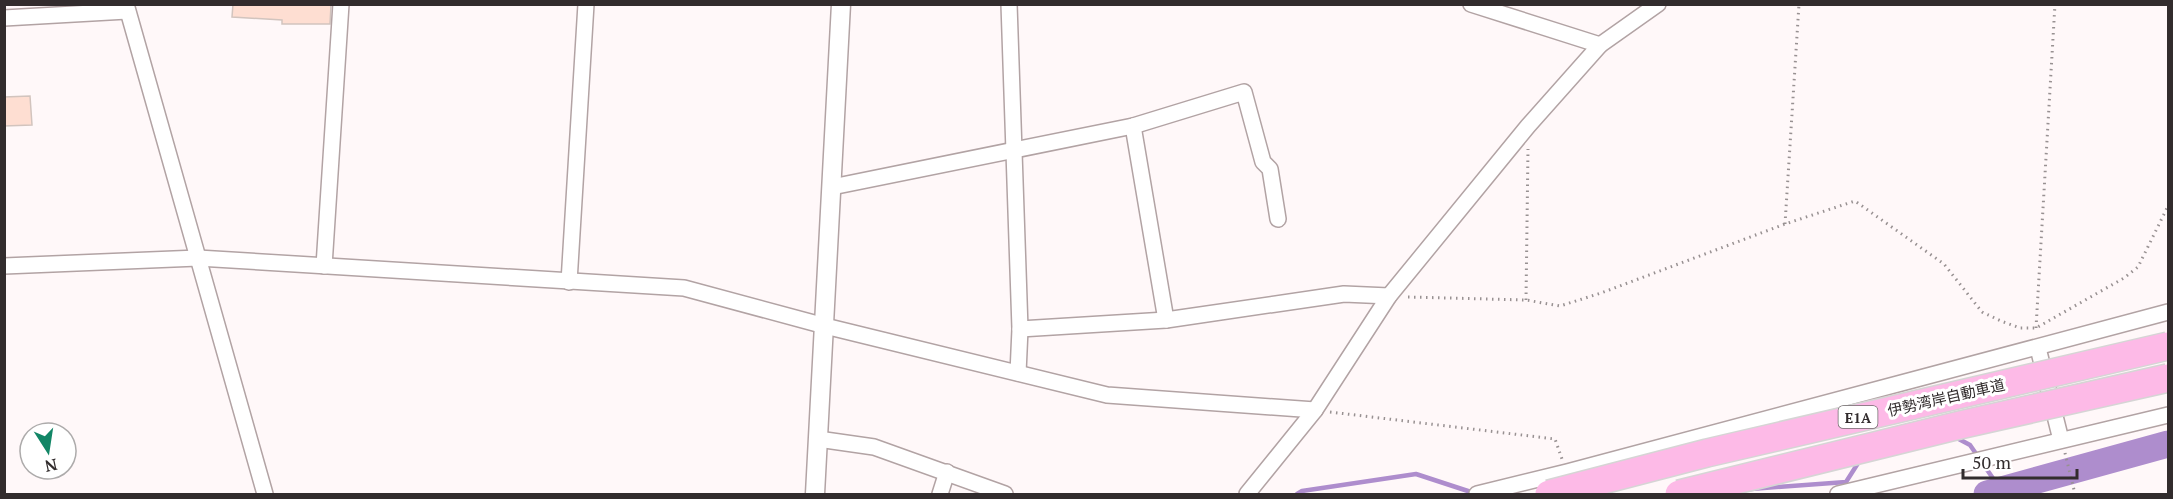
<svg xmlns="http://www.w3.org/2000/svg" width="2173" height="499" font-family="'PT Serif','Noto Sans JP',serif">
<rect width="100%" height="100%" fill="#fff8f9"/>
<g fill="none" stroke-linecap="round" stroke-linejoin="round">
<g stroke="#ae8dcd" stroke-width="4.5">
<path d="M1955 437 1970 445 2001 490"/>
<path d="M1751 489 1846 482 1860 460"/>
<path d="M1297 494 1302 491 1416 474 1474 493"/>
</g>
<path stroke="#ae8dcd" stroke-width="27" d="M1987 494 2168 444"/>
</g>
<g fill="#feded2" stroke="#d2c4be" stroke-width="1.5">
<path d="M233 4 331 5 330 24H282V20L232 17Z"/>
<path d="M30 96 32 125 4 126V97Z"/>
</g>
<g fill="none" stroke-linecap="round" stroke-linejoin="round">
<defs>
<g id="minor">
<path d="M126 4 265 494"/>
<path d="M1009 4 1020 329 1018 373"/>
<path d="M1471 4 1600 45"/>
<path d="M4 18 127 11"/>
<path d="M1133 126 1166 320"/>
<path d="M832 187 1133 126 1244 92 1263 162 1270 169 1278 219"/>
<path d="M4 266 198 258 684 288 825 326 1107 395 1315 410"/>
<path d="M324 266 341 4"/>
<path d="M569 282 586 4"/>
<path d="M1020 329 1166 320 1344 294 1389 296"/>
<path d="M2038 348 2061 440"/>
<path d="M818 439 874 447 1005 494"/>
<path d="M940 494 947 472"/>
<path d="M1247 494 1315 410 1389 296 1528 126 1600 45 1658 4"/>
<path d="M1477 494 1567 472 2168 312"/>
<path d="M1838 494 2168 415"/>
</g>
<path id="tertiary" d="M815 494 841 4"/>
</defs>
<use href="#minor" stroke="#b2a3a4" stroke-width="18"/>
<use href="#tertiary" stroke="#b2a3a4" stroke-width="21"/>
<g stroke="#989192" stroke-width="3" stroke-dasharray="1.5 4.5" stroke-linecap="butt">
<path d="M1785 224 1799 4"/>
<path d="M1408 297 1526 300 1560 306 1601 293 1785 224 1855 201 1944 264 1982 312 2001 321 2020 328H2036L2124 278 2138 267 2168 206"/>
<path d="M1526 300 1528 149"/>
<path d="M2036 328 2055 4"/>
<path d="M1330 412 1555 439 1562 459"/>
<path d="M2065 453 2075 494"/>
</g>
<use href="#minor" stroke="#fff" stroke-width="15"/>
<use href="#tertiary" stroke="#fff" stroke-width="18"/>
<defs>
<g id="motorway-bridge">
<path d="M1549 494 1707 453 2168 346"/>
<path d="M1679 494 1960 425 2168 378"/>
</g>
</defs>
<use href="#motorway-bridge" stroke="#d6d5d5" stroke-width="30" stroke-linecap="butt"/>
<use href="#motorway-bridge" stroke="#fdbae7" stroke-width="27"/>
</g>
<g text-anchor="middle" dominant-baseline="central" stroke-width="6" stroke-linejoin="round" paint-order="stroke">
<rect fill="#fff" stroke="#706b6c" stroke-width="1.5" x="1838.5" y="406" width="39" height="22" rx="4.5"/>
<g font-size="14" font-weight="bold" fill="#322c2d">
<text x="1858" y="417">E1A</text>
</g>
<g font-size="15" fill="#322c2d" stroke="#fff">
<text transform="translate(1946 397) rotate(-13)">伊勢湾岸自動車道</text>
</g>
</g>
<rect width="2173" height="499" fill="none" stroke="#322c2d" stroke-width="12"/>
<g transform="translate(48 451) rotate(168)"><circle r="28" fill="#ffffff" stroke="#adabab" stroke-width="1.5"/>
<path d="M0-4.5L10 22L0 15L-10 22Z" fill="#128666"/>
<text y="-9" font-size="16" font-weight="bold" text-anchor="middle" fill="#322c2d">N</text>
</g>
<path d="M1963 469v9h114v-9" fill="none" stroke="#322c2d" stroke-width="3"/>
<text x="1972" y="469" font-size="18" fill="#322c2d" stroke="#ffffff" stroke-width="4.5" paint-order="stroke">50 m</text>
</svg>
